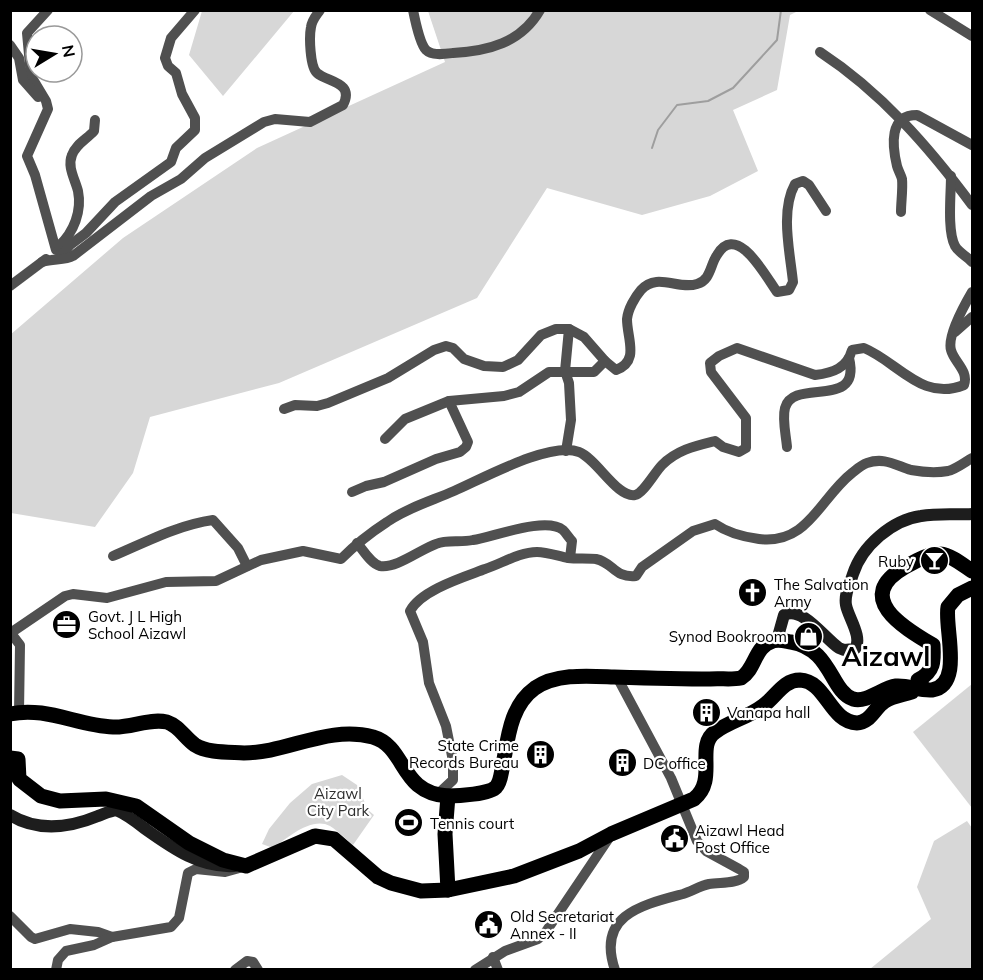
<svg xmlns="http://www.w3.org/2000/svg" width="983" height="980" font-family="Mulish,sans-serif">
<rect width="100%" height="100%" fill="#fff"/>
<g fill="#d7d7d7">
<path d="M202 11V10L294 11 223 96 189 55Z"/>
<path d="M428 11H798L790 15 777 90 733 110 758 171 710 196 642 215 547 188 477 298 279 383 150 417 133 473 95 527 11 513 10 335 123 238 257 148 445 62Z"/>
<path d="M972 684V808L913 732Z"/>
<path d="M342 775 357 785 368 810 374 815 353 845C346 839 338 831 330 826 312 816 287 838 273 848L262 844 269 829 290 803 312 784Z"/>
<path d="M967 821 972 828V969H870L931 919 917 887 934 841Z"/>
</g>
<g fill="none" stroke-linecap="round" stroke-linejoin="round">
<path stroke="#9e9e9e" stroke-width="2" d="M652 148 658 130 677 105 708 101 733 88 777 40 781 10"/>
<g stroke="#505050" stroke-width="10">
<path d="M48 10 27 33 31 76 46 101 48 109 27 156 35 175 56 250"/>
<path d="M413 10C415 20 420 44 426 50 432 56 445 54 453 53 488 51 521 43 540 10"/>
<path d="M930 10 972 36"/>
<path d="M10 45 19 58 23 80 38 97"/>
<path d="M820 52C881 92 929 147 972 205"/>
<path d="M951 176C951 194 947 231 955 246 959 253 967 256 972 262"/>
<path d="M901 212C901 202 903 189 902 179 901 175 898 170 897 166 892 145 889 115 917 115L972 145"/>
<path d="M59 246C74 232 82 211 78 191 75 179 67 167 72 155 76 144 87 139 94 131L95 120"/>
<path d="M59 259 70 245 86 233 115 202 171 162 176 148 195 130V118L182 94 176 73 168 66 165 58 171 38 195 10"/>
<path d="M42 262C53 258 64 261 73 256L151 196 181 179 205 158 264 122 275 119 310 122 343 105C355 82 327 82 317 73 310 67 309 37 311 27 312 20 316 16 320 10"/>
<path d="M10 286 46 259"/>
<path d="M955 332 972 317"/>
<path d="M284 409 295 405 317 406 328 403 388 378 434 350 446 346 453 348 464 359 484 366 503 367 518 360 541 335 556 329H569L584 337 605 361 616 370C640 361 627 339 627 319 628 309 635 297 641 290 657 272 678 290 697 284 711 280 710 265 717 255 737 221 766 277 777 292L789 290 793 282C790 252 780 211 795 184L803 181 809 185 826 211"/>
<path d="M385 439 405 419 449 401 504 396 519 392 549 372H594L605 361"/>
<path d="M787 447C786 435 782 419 785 408 793 377 862 411 849 358"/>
<path d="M566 451 571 420 569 383 565 371 569 329"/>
<path d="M352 492 366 486 384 482 436 459 460 452 466 447 468 442 449 401"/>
<path d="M357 543C363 550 371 564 380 566 396 569 421 549 436 544 448 539 460 543 473 540 493 537 546 516 563 530 566 533 569 538 572 541L570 558"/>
<path d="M113 556C146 542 178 525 213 520L238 548 247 566"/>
<path d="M10 632 20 645 19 712"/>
<path d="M12 632 65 596 73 594 107 598 166 582 216 581 261 560 303 551 341 559C355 545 370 533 387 522 407 508 431 501 454 491 482 479 550 441 579 452 597 459 617 498 635 495 643 494 655 472 662 465 677 450 695 446 715 441L723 447 739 452 746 448V418L711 372 710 363 719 356 737 348 815 375C833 373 847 368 852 350L864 348C898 362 922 402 964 385 969 371 954 362 951 350 947 336 965 304 972 292"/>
<path d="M438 794 453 780V761L446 726 429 683 423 642 410 611C421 590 464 577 485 569 501 564 519 552 537 552 547 552 558 556 568 558 577 559 587 558 596 559 614 563 614 578 636 576L642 567 693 531 715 524C728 533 744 537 759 539 808 545 820 498 852 473 857 469 861 465 867 463 884 457 895 465 911 470 922 472 937 473 948 471 956 469 965 462 972 458"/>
<path d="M10 916 31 937 35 939 70 929 98 932 112 937"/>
<path d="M493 957 498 970"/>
<path d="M56 970 58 960 66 951 94 945 112 937 171 927 179 918 188 873 196 869 225 872 243 867"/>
<path d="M235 970 247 961 253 962 258 970"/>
<path d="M475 970 505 951 538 939 545 933 611 835"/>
<path d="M615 970C596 915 642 905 683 894 692 891 700 886 709 884 720 882 736 884 744 877V872L739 869 706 851 697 841 671 778 617 677"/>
</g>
<g stroke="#1d1d1d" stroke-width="12">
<path d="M777 640 784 615C802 605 825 639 839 648L844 650 855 649C863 637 848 617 846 605 844 594 850 584 853 574 862 546 892 520 921 516 938 513 955 515 972 514"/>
<path d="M10 815C38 832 69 828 98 816 104 814 109 811 116 810 126 814 135 821 144 828 171 847 199 868 234 866"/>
</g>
<g stroke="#000" stroke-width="15">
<path d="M924 689 918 680C934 672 934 661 933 645 902 627 853 597 905 567 914 562 928 553 940 554 951 555 963 565 972 571"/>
<path d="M10 714C46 706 78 726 113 727 131 728 149 718 167 722 179 726 185 738 195 745 207 753 229 752 244 753 287 753 328 725 373 737 407 747 399 793 448 796 458 796 490 794 496 787 501 782 501 772 503 765 508 738 510 706 535 688 557 673 589 676 614 677 646 678 678 679 710 679 720 678 731 680 741 678 756 669 754 646 773 641 779 639 785 641 791 642 832 649 830 691 853 699 867 703 882 688 896 686 908 685 920 691 932 690 964 685 944 627 948 607L958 595 972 588"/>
<path d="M10 758 18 759 19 779 41 796 60 801 106 799 136 806 189 843 223 860 246 866 315 836 334 839 378 877 391 883 421 891 448 890 514 876 579 851 611 834 694 799C718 780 695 746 715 732 730 721 749 717 763 706 776 697 783 680 800 680 826 681 830 722 857 723 870 723 875 707 885 701 893 696 903 695 912 692"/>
<path d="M448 796 445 834 448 890"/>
</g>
</g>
<defs>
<symbol id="bar-disc" viewBox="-11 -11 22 22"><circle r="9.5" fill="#000" stroke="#fff"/><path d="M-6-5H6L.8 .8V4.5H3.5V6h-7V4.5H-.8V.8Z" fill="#fff"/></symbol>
<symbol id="church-disc" viewBox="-11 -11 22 22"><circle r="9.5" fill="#000" stroke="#fff"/><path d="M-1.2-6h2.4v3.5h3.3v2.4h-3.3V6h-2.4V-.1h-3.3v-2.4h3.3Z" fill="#fff"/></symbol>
<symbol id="office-disc" viewBox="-11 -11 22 22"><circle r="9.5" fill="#000" stroke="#fff"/><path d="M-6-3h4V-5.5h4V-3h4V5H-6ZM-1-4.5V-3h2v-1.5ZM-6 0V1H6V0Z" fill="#fff"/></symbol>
<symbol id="shop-disc" viewBox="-11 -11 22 22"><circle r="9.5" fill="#000" stroke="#fff"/><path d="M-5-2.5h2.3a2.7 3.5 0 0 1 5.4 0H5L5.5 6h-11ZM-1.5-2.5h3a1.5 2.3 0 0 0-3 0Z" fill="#fff"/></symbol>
<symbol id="building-disc" viewBox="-11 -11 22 22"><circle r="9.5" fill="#000" stroke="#fff"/><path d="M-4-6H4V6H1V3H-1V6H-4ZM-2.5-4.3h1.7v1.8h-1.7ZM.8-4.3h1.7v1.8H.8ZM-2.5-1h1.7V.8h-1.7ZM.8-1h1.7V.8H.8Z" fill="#fff"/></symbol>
<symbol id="stadium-disc" viewBox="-11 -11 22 22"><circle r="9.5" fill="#000" stroke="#fff"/><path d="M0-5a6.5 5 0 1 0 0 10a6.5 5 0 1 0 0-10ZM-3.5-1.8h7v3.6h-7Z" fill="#fff"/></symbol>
<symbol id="civic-disc" viewBox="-11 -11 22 22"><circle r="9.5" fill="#000" stroke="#fff"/><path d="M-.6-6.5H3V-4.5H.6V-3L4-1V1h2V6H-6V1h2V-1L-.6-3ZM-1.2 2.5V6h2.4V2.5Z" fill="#fff"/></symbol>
</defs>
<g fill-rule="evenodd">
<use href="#bar-disc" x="918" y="544" width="33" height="33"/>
<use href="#church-disc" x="736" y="576" width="33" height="33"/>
<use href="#office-disc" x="50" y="608" width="33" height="33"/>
<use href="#shop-disc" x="792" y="620" width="33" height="33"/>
<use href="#building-disc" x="690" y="696" width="33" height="33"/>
<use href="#building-disc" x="524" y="738" width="33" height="33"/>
<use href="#building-disc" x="606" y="746" width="33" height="33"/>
<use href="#stadium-disc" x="392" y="806" width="33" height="33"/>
<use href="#civic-disc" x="658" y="822" width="33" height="33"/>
<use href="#civic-disc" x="472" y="908" width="33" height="33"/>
</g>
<g text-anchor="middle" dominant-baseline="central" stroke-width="4.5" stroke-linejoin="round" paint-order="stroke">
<g font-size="15" fill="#000" stroke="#fff" text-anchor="start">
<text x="914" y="561" text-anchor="end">Ruby</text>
<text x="774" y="584">The Salvation<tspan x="774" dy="17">Army</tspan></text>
<text x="88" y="616">Govt. J L High<tspan x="88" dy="17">School Aizawl</tspan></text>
<text x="787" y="636" text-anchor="end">Synod Bookroom</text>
<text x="727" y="712">Vanapa hall</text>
<text x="519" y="745" text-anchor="end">State Crime<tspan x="519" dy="17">Records Bureau</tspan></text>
<text x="643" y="763">DC office</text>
<text x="430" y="823">Tennis court</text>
<text x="695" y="830">Aizawl Head<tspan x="695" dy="17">Post Office</tspan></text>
<text x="510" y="916">Old Secretariat<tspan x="510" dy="17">Annex - II</tspan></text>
</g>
<g font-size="15" fill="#2e2e2e" stroke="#fff">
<text x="338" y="793">Aizawl<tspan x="338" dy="17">City Park</tspan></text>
</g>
<g font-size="27" font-weight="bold" fill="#000" stroke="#fff">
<text x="886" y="656">Aizawl</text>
</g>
</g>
<rect width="983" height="980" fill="none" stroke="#000000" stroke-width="24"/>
<g transform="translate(54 54) rotate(79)"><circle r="28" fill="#ffffff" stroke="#999999" stroke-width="1.5"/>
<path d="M0-4.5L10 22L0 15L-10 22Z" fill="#000000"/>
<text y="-9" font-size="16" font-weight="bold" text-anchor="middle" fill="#000000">N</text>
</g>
</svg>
